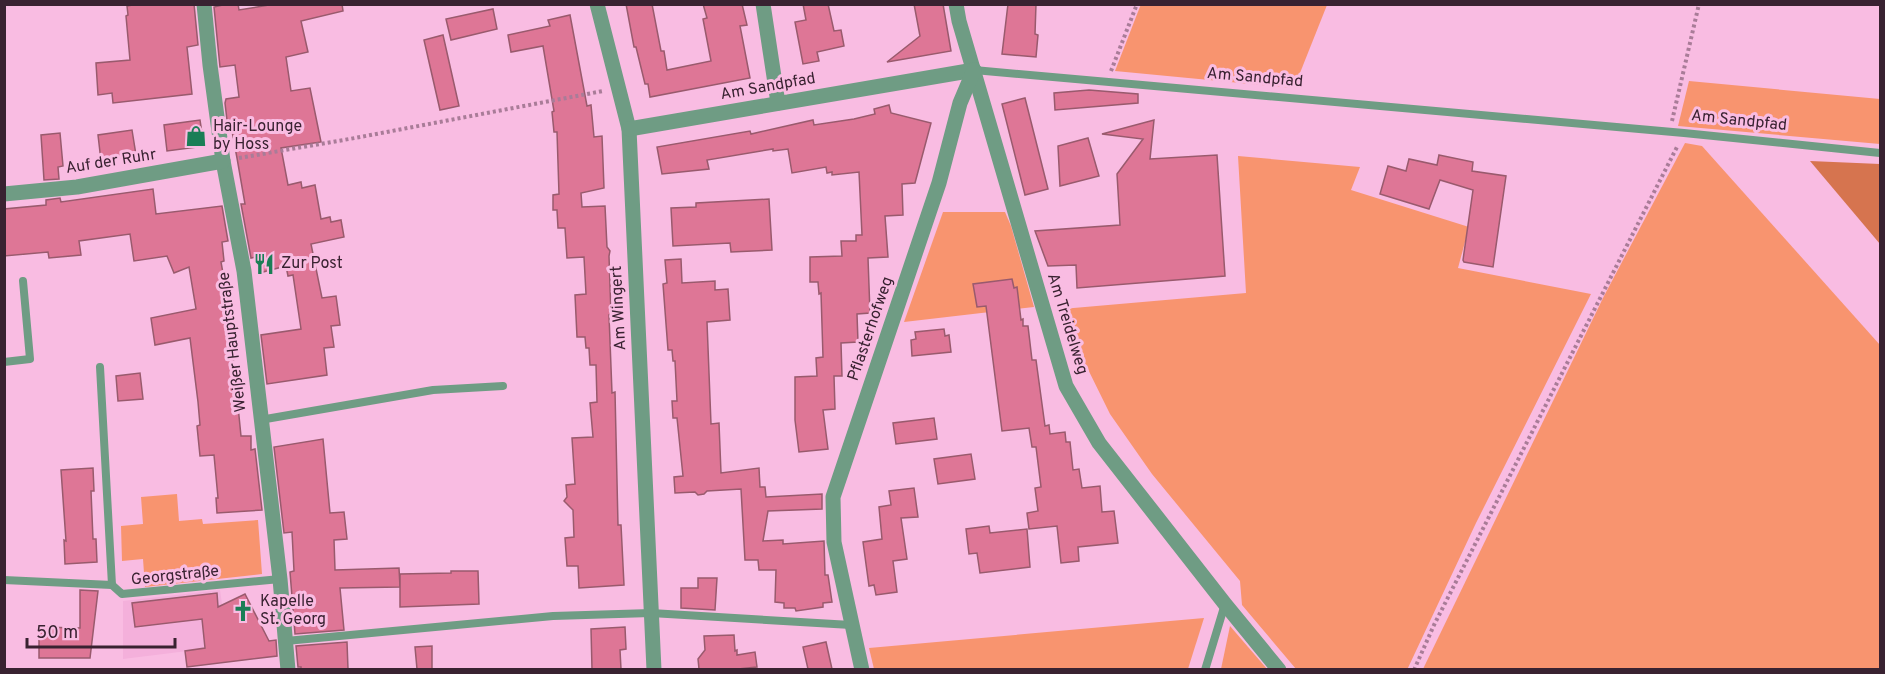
<svg xmlns="http://www.w3.org/2000/svg" width="1885" height="674" font-family="Overpass,sans-serif">
<rect width="100%" height="100%" fill="#f9bce2"/>
<path fill="#f4b0db" d="M220 590 228 646 123 659V601Z"/>
<g fill="#f8946f">
<path d="M1141 4H1327V5L1294 88 1115 71Z"/>
<path d="M1689 81 1880 99V144L1678 126Z"/>
<path d="M1685 143 1702 146 1880 345V669H1423L1604 296Z"/>
<path d="M1238 156 1360 167 1351 190 1469 227 1458 268 1591 294 1476 523 1407 670 1296 669 1242 605 1240 581 1152 474 1110 414 1076 345 1062 309 1246 293Z"/>
<path d="M943 212H1005L1011 226 1034 307 904 322Z"/>
<path d="M177 494 179 521 202 519 203 524 258 520 262 574 145 587 143 559 122 561 121 526 143 524 141 497Z"/>
<path d="M1204 618 1188 669H874L869 648Z"/>
<path d="M1230 626 1267 669H1221Z"/>
</g>
<path fill="#d6744f" d="M1810 161 1880 164V244Z"/>
<g fill="#de7696" stroke="#995a6d" stroke-width="1.5">
<path d="M138 4H194L198 45 187 47 192 94 113 103 112 93 98 95 96 63 130 60 126 16 128 15 127 6Z"/>
<path d="M227 4H238L239 10 275 4H342L343 11 301 21 308 52 286 57 291 91 310 88 321 142 281 148 288 185 301 182 302 188 315 185 321 219 330 217 331 222 341 220 344 237 311 244 322 298 336 296 340 325 331 326 334 347 324 348 327 375 267 384 261 335 301 329 293 275 288 276 286 266 259 273 256 257 251 258 241 204H245L237 158 230 120H227L225 103 226 99 239 97 235 65 220 67 214 7Z"/>
<path d="M626 4H652L661 51H664L667 70 711 61 703 19 707 18 703 4H742L747 25 740 26 750 78 650 97 648 84H645L636 47H634Z"/>
<path d="M803 4H828L834 31 841 30 844 46 817 52 819 61 803 64 795 22 806 20Z"/>
<path d="M914 4H943L951 51 887 62 920 36Z"/>
<path d="M1008 4H1036L1035 34 1038 35 1036 57 1002 54Z"/>
<path d="M493 9 497 29 451 40 446 19Z"/>
<path d="M570 15 587 106 591 105 594 137 602 136 604 188 581 193 582 207 605 206 607 247 610 251 609 256 611 315H609L612 393 615 392 618 525H621L624 585 579 588 578 566H567L565 538 574 537 573 510 564 501 567 497 566 485 575 484 572 438 593 437 590 403 597 402 596 365H590L589 348H586L585 337H577L575 295 586 294 584 257 567 258 565 228H558L557 210H553V195L559 194 557 132H554L552 112 554 111 543 46 511 52 508 35 550 26 548 20Z"/>
<path d="M443 35 459 106 440 110 424 40Z"/>
<path d="M1089 90 1138 94V103L1055 110 1054 93Z"/>
<path d="M1025 98 1048 189 1025 195 1002 104Z"/>
<path d="M889 105 891 113 931 123 915 183 902 184 903 215 885 216 888 257 868 258 870 313 857 314 858 342 841 343 842 376H834L835 409 823 410 828 449 799 452 795 420V377L817 376 816 358 823 357 821 293 819 294 818 282H810V257L842 256 841 241H856V235H862L859 172 832 175V172L827 173 826 167 792 173 788 149 773 151V149L707 160 709 169 662 174 657 147 750 131 751 134 813 120 814 125 854 119 875 114 874 109Z"/>
<path d="M200 120 204 146 167 151 164 125Z"/>
<path d="M1154 120 1150 159 1217 155 1225 276 1077 288 1076 265 1048 266 1035 231 1120 225 1117 174 1143 139 1102 134Z"/>
<path d="M132 130 136 155 101 161 98 135Z"/>
<path d="M60 133 63 166 58 167 59 179 44 180 41 135Z"/>
<path d="M1088 138 1099 176 1060 186 1058 146Z"/>
<path d="M1439 155 1473 162 1472 171 1506 176 1493 267 1464 262 1463 260 1473 190 1440 180 1429 209 1380 194 1388 166 1406 171 1409 159 1437 165Z"/>
<path d="M153 189 156 214 222 206 228 241 222 242 224 261 221 262 227 296 241 436H251V450L255 449 262 510 217 513 216 498H218L214 455 200 456 197 426 200 425 198 402 190 338 155 345 151 318 196 309 189 267 174 273 167 256 134 261 130 234 79 241 81 255 49 258 48 252 4 256V209L46 205V200L60 198 61 202Z"/>
<path d="M769 199 772 250 731 252 730 243 673 246 671 208 696 207V203Z"/>
<path d="M681 259 682 283 715 281V290L728 289 730 320 707 322 711 424 719 423 721 473 759 468 760 487H765L766 497 822 494V509L768 511 763 541 783 540V544L824 541 825 575H828L832 602 823 603V607L796 611 795 608H784V603L775 602 776 570H759L758 560H745L741 489 707 491 704 494 698 495 695 492 675 493 674 477 683 476 677 418H673L672 401H677L675 361H673L672 350H668L663 284 667 283 665 260Z"/>
<path d="M1012 279 1014 288 1017 287 1021 320 1023 319V326H1028L1032 360H1036L1045 426 1049 425 1050 434 1065 432 1066 442H1070L1073 470 1079 469 1082 488 1100 486 1102 512 1114 511 1118 543 1078 547 1079 561 1061 563 1057 526 1029 529 1027 513 1038 511 1035 488 1041 487 1036 447H1032L1029 428 1002 431 986 306 977 307 973 284Z"/>
<path d="M944 329 945 336 949 335 951 352 912 356 911 340 916 339 915 332Z"/>
<path d="M140 373 143 399 118 401 116 376Z"/>
<path d="M934 418 937 439 896 444 893 423Z"/>
<path d="M323 439 330 513 344 512 347 539 334 540 335 570 399 568 400 587 340 588 344 630 295 634 290 572 294 571 292 532 284 533 274 447Z"/>
<path d="M971 454 975 479 938 484 934 459Z"/>
<path d="M93 468 94 491H91L93 539H96L97 562 65 564 64 540 66 541 61 470Z"/>
<path d="M914 488 918 517 901 518 907 559 893 561 897 592 876 595 874 585 869 586 863 542 882 539 879 507 891 505 889 491Z"/>
<path d="M989 526 990 533 1027 529 1030 567 980 573 977 553 969 554 966 529Z"/>
<path d="M451 571H478L479 604 400 607V574L451 573Z"/>
<path d="M698 578H717L715 610 681 608V588H698Z"/>
<path d="M80 590 98 591 90 658H39V627L80 628Z"/>
<path d="M217 593 218 607 245 594 269 641 276 640 277 656 187 667 185 651 205 648 202 619 135 627 132 603Z"/>
<path d="M625 627 626 649 620 650 621 669H592L591 629Z"/>
<path d="M734 635 735 651 737 650V655L755 652 757 667 738 669H699L698 659 705 650 704 636Z"/>
<path d="M347 642 348 669H301V667H298L296 646Z"/>
<path d="M826 642 832 669H808L803 647Z"/>
<path d="M432 646V669H417L415 647Z"/>
</g>
<g fill="none" stroke-linecap="round" stroke-linejoin="round">
<g stroke="#a97c98" stroke-width="4" stroke-dasharray="3 3" stroke-linecap="butt">
<path d="M1111 71 1137 4"/>
<path d="M1672 121 1699 4"/>
<path d="M239 158 355 138 603 91"/>
<path d="M1414 670 1434 625 1678 145"/>
</g>
<g stroke="#6f9c84" stroke-width="8">
<path d="M974 70 1684 133 1880 153"/>
<path d="M4 362 30 359 23 281"/>
<path d="M100 367 112 585"/>
<path d="M260 420 433 390 503 386"/>
<path d="M4 580 112 585 122 594 280 579"/>
<path d="M286 641 553 616 651 613 851 625"/>
<path d="M1205 670 1225 604"/>
</g>
<g stroke="#6f9c84" stroke-width="15">
<path d="M204 4 210 65 223 161 244 271 280 579 288 670"/>
<path d="M597 4 629 129 654 670"/>
<path d="M763 4 778 103"/>
<path d="M956 4 959 21 1066 386 1099 443 1225 604 1279 670"/>
<path d="M629 129 974 70"/>
<path d="M4 194 77 187 223 161"/>
<path d="M862 670 834 542 833 497 939 183 960 103 974 70"/>
</g>
</g>
<defs>
<symbol id="shop-bare" viewBox="-9 -9 18 18"><path d="M-5-2.5h2.3a2.7 3.5 0 0 1 5.4 0H5L5.5 6h-11ZM-1.5-2.5h3a1.5 2.3 0 0 0-3 0Z" fill="#1b7e56" stroke="#f9bce2" stroke-width="2.5" paint-order="stroke"/></symbol>
<symbol id="restaurant-bare" viewBox="-9 -9 18 18"><path d="M-5-6h1v4h1v-4h1v4h1v-4h1v5L-1.5 .5V6h-2V.5L-5-1ZM5-6V6H3V1.5H1.5Q1.5-4 5-6Z" fill="#1b7e56" stroke="#f9bce2" stroke-width="2.5" paint-order="stroke"/></symbol>
<symbol id="church-bare" viewBox="-9 -9 18 18"><path d="M-1.2-6h2.4v3.5h3.3v2.4h-3.3V6h-2.4V-.1h-3.3v-2.4h3.3Z" fill="#1b7e56" stroke="#f9bce2" stroke-width="2.5" paint-order="stroke"/></symbol>
</defs>
<g fill-rule="evenodd">
<use href="#shop-bare" x="181" y="121" width="30" height="30"/>
<use href="#restaurant-bare" x="249" y="249" width="30" height="30"/>
<use href="#church-bare" x="228" y="596" width="30" height="30"/>
</g>
<g text-anchor="middle" dominant-baseline="central" stroke-width="6" stroke-linejoin="round" paint-order="stroke">
<g font-size="16" fill="#392231" stroke="#f9bce2">
<text transform="translate(1255 78) rotate(5)">Am Sandpfad</text>
<text transform="translate(768 87) rotate(-10)">Am Sandpfad</text>
<text transform="translate(1739 121) rotate(6)">Am Sandpfad</text>
<text transform="translate(111 162) rotate(-9)">Auf der Ruhr</text>
<text transform="translate(619 308) rotate(-93)">Am Wingert</text>
<text transform="translate(1067 324) rotate(73)">Am Treidelweg</text>
<text transform="translate(871 329) rotate(-71)">Pflasterhofweg</text>
<text transform="translate(233 342) rotate(-97)">Weißer Hauptstraße</text>
<text transform="translate(175 576) rotate(-6)">Georgstraße</text>
</g>
<g font-size="16" fill="#392231" stroke="#f9bce2" text-anchor="start">
<text x="213" y="127">Hair-Lounge<tspan x="213" dy="18">by Hoss</tspan></text>
<text x="281" y="264">Zur Post</text>
<text x="260" y="602">Kapelle<tspan x="260" dy="18">St. Georg</tspan></text>
</g>
</g>
<rect width="1885" height="674" fill="none" stroke="#392231" stroke-width="12"/>
<path d="M27 638v9h148v-9" fill="none" stroke="#392231" stroke-width="3"/>
<text x="36" y="638" font-size="18" fill="#392231" stroke="#f9bce2" stroke-width="4.5" paint-order="stroke">50 m</text>
</svg>
